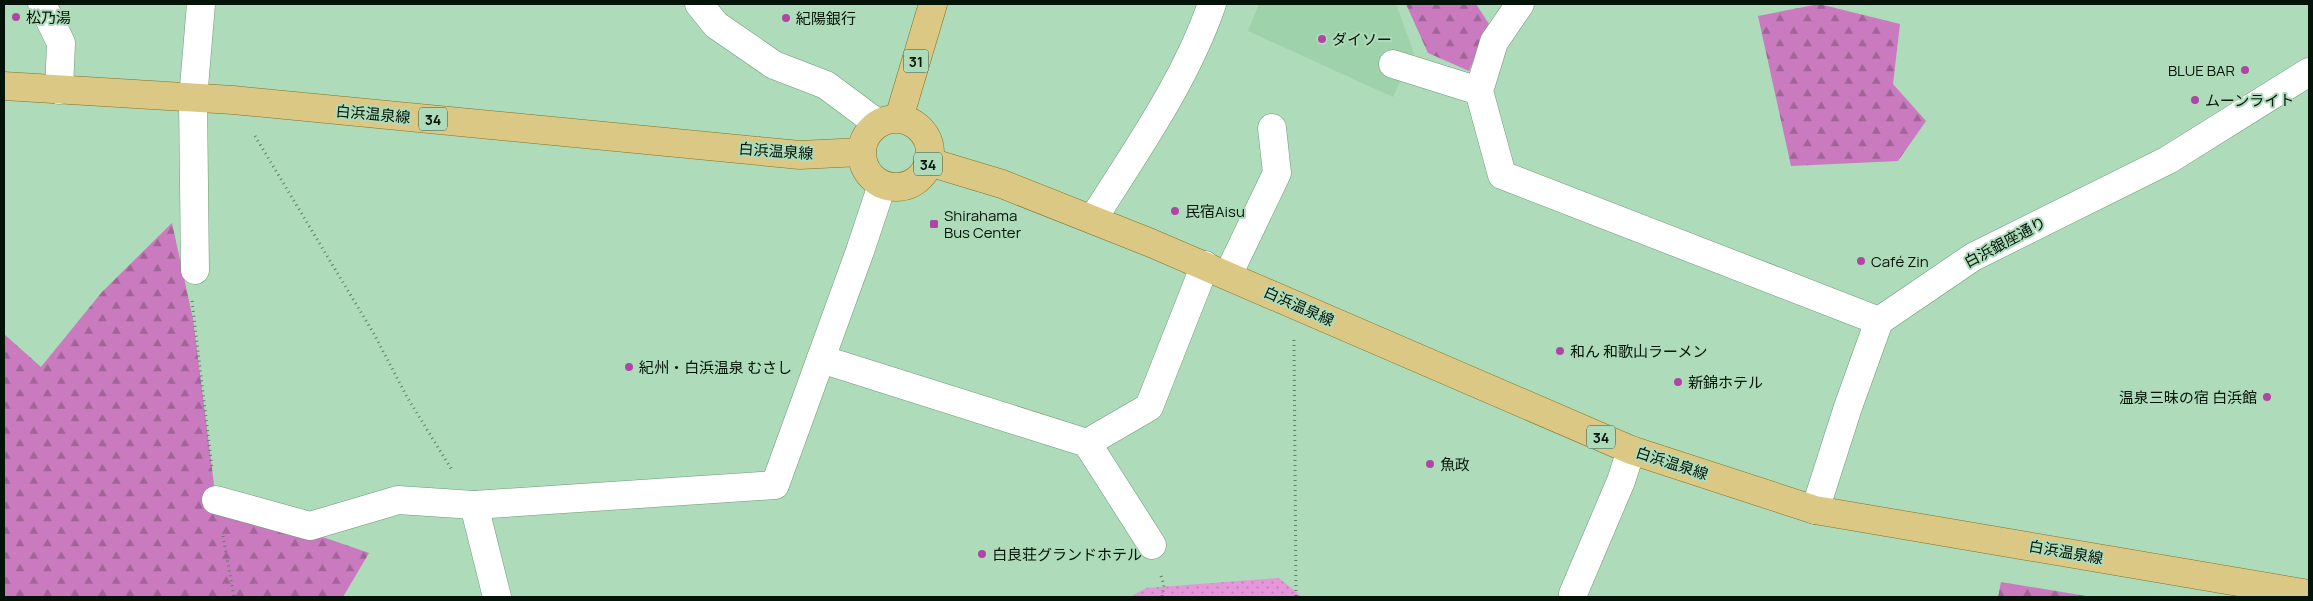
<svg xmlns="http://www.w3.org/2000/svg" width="2313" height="601" font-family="Manrope,'Noto Sans JP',sans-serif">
<defs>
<pattern id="grass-dots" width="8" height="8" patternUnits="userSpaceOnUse" patternTransform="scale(1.25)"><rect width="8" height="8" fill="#e696da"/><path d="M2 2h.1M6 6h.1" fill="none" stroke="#c480ba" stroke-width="1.8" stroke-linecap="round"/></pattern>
<pattern id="forest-firs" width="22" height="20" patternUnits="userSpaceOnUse" patternTransform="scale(1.25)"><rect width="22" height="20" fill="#ca7abe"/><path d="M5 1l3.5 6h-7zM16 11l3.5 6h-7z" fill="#a26398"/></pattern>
</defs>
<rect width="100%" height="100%" fill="#aedbb9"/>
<path fill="#9ed2ab" d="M1259 4H1396L1414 53 1393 97 1248 31Z"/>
<path fill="url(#grass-dots)" d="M1279 578 1302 597H1130L1146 588Z"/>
<g fill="url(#forest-firs)">
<path d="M1406 4H1476L1489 24 1469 71 1428 53Z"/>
<path d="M1819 4 1900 24 1893 84 1926 121 1898 161 1791 166 1758 16Z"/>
<path d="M172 223 193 319 216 500 369 553 343 597H4V334L41 367 102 292Z"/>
<path d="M2001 582 2092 597H1998Z"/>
</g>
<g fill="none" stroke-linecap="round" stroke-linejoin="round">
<defs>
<g id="minor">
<path d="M42 4 61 43 59 90"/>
<path d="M699 4 716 25 774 65 826 85 877 123"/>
<path d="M1520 4 1494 42 1479 91 1502 175 1879 321"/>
<path d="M1393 64 1479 91"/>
<path d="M1093 219C1137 149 1185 82 1212 4"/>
<path d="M195 270 193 99 201 4"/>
<path d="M1228 275 1277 173 1272 128"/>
<path d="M821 359 1087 443 1152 545"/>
<path d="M1087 443 1149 407 1205 265"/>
<path d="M216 500 310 526 398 500 474 505 775 485 860 251 882 185"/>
<path d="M474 505 497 597"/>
<path d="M1815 510 1848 407 1879 321 1973 257 2168 160 2309 72"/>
<path d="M1573 594 1621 481 1631 450"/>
</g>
<g id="major">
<path d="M4 86 233 100 800 155 861 152"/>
<path d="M899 118 933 4"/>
<circle cx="896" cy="153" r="34"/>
<path d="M929 162 1002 184 1151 243 1631 450 1815 510 2309 594"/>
</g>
</defs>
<use href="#minor" stroke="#6e9979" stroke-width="29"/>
<use href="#major" stroke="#817124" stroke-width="29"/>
<g stroke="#5f7f67" stroke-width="3" stroke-dasharray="1 4" stroke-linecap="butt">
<path d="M255 136 374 334 407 397 452 470"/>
<path d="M192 301 212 468"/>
<path d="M1294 340 1296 597"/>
<path d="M223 536 234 597"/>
<path d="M1161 576 1164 585 1162 597"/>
</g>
<use href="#minor" stroke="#fff" stroke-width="28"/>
<use href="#major" stroke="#dcc885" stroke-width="28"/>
</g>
<g fill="#b045a5" stroke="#aedbb9" stroke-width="2">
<circle cx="16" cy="17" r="5"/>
<circle cx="786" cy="18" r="5"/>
<circle cx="1322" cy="39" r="5"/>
<circle cx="2245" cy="70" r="5"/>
<circle cx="2195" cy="100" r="5"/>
<circle cx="1175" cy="211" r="5"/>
<rect x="929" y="219" width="10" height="10" rx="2.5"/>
<circle cx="1861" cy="261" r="5"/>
<circle cx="1560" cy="351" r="5"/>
<circle cx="629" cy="367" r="5"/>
<circle cx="1678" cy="382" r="5"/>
<circle cx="2267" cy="397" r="5"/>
<circle cx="1430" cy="464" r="5"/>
<circle cx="982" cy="554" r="5"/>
</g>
<g text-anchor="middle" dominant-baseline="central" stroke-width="4" stroke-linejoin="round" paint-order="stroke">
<g fill="#aedbb9" stroke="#364f3c" stroke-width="1">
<rect x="903.5" y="49.5" width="25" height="23" rx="4"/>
<rect x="419" y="107.5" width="28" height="23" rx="4"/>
<rect x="914" y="152.5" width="28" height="23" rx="4"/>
<rect x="1587" y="425.5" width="28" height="23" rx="4"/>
</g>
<g font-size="14" font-weight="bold" fill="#031307">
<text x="916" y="61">31</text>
<text x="433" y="119">34</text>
<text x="928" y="164">34</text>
<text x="1601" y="437">34</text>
</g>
<g font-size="15" fill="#031307" stroke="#aedbb9" text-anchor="start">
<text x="26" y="17">松乃湯</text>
<text x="796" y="18">紀陽銀行</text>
<text x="1332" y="39">ダイソー</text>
<text x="2235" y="70" text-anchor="end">BLUE BAR</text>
<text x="2205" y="100">ムーンライト</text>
<text x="1185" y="211">民宿Aisu</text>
<text x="944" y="215">Shirahama<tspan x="944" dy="17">Bus Center</tspan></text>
<text x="1871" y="261">Café Zin</text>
<text x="1570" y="351">和ん 和歌山ラーメン</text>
<text x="639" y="367">紀州・白浜温泉 むさし</text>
<text x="1688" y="382">新錦ホテル</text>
<text x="2257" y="397" text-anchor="end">温泉三昧の宿 白浜館</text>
<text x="1440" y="464">魚政</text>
<text x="992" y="554">白良荘グランドホテル</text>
</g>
<g font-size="15" fill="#031307" stroke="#aedbb9">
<text transform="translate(373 114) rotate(5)">白浜温泉線</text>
<text transform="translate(776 151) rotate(4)">白浜温泉線</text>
<text transform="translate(2005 242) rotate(-28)">白浜銀座通り</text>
<text transform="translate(1299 306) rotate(24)">白浜温泉線</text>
<text transform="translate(1672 463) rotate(18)">白浜温泉線</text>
<text transform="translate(2066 552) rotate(10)">白浜温泉線</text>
</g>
</g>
<rect width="2313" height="601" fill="none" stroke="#031307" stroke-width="10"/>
</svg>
